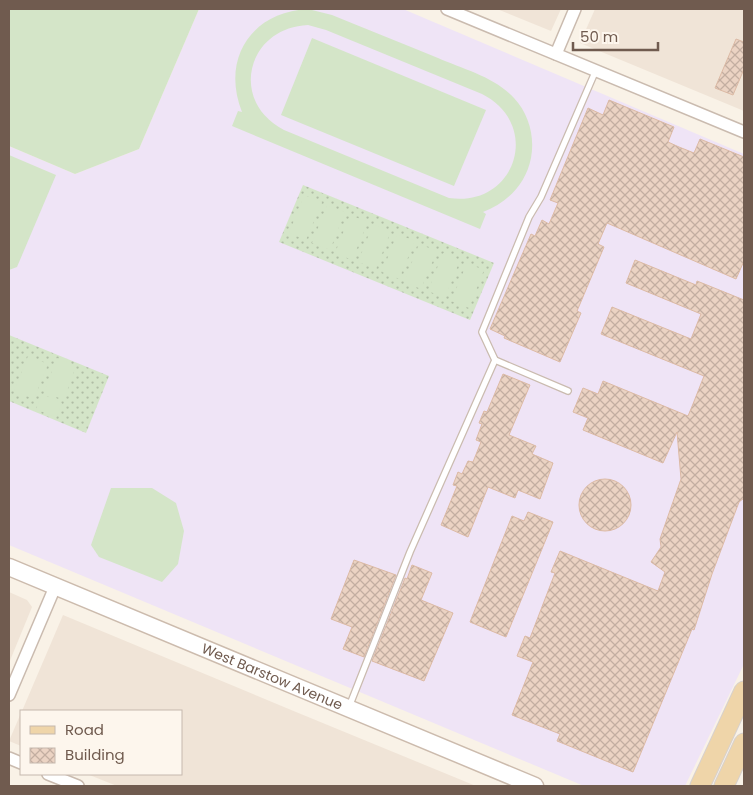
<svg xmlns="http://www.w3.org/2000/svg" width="753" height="795" font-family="Poppins,sans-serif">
<defs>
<pattern id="grass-dots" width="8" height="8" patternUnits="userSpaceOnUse" patternTransform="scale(1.25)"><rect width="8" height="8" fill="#d4e5c8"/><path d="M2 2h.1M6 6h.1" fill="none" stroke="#b0bda5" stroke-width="1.8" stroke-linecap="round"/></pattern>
<pattern id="building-cross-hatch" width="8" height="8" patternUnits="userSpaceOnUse" patternTransform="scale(1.25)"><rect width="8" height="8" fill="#ebd3c3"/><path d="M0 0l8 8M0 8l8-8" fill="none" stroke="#c3aea1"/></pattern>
</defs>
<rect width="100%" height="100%" fill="#f9f2e7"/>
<g fill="#f0e4d7">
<path d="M497 9H561L551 31Z"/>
<path d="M595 9H744V111L580 43Z"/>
<path d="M9 592 27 600 32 607 9 663Z"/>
<path d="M63 615 296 712 476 786H117L87 774H181V711H22Z"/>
<path d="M21 713V746L9 741Z"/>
</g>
<path fill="#efe4f6" d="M199 9H403L744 154V664L685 786H584L9 545V146L75 174 139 149Z"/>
<g fill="url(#grass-dots)">
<path d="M303 185 494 263 470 320 279 242Z"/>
<path d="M9 335 109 376 86 433 9 401Z"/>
</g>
<g fill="#d4e5c8" fill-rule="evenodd">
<path d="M9 9H199L139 149 75 174 9 146Z"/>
<path d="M308 9 332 15C367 29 403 44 438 58 463 69 495 77 514 98 529 114 535 137 531 158 526 184 507 203 483 212L486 214 480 229 232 126 238 111 242 112C221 59 251 12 308 9ZM308 25 326 30 482 94C543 125 515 208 449 198L284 130C229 102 246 28 308 25Z"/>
<path d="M312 38 486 110 454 186 281 115Z"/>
<path d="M9 155 56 175 17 267 9 270Z"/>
<path d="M304 195 322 202 306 240 289 233Z"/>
<path d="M327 205 345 212 330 250 312 243Z"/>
<path d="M350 215 368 222 352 260 335 253Z"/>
<path d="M373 224 391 231 376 269 358 262Z"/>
<path d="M397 234 415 241 399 279 382 272Z"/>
<path d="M419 244 437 251 421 289 404 282Z"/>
<path d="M443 253 460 260 445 298 428 291Z"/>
<path d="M467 263 484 270 469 308 451 301Z"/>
<path d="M28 356 48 364 34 399 14 391Z"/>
<path d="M57 358 76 366 64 400 44 392Z"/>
<path d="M42 394 62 403 56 418 36 409Z"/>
<path d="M111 488H152L176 503 184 531 178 564 162 582 99 557 91 545Z"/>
</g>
<g fill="url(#building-cross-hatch)" stroke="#dcbaa5">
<path d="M736 39 744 42V69L733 95 715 88Z"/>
<path d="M609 100 674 127 668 142 679 147 694 153 700 139 744 157V261L736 279 607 223 598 244 604 247 577 311 581 313 560 362 504 338 505 336 490 329 531 234 535 236 542 220 549 224 558 203 550 200 588 108 603 115Z"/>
<path d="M635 260 696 285 697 281 744 300V498L739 502 712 574 694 630 692 629 633 772 557 741 560 734 512 715 533 662 517 656 525 636 530 638 555 573 551 572 560 551 658 591 665 572 651 562 661 547 660 539 681 479 677 432 663 463 583 430 588 418 573 412 583 388 598 394 603 381 688 416 693 404 704 376 601 334 612 307 691 339 701 314 626 283Z"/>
<path d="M503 374 530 385 509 435 536 446 532 454 553 463 540 499 518 490 515 498 488 487 468 537 441 525 457 486 453 485 458 472 462 474 468 461 473 462 481 442 476 440 482 424 479 423 484 411 487 412Z"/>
<circle cx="605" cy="505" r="26"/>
<path d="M528 512 553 522 506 637 470 622 512 516 524 521Z"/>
<path d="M354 560 396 575 364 657 343 649 352 627 331 619Z"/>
<path d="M412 565 432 573 421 600 453 613 424 681 372 661 405 578 407 579Z"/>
</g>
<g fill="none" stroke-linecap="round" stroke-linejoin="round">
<defs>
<g id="lane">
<path d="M495 360 568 391"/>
<path d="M349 707 410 552 495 360 482 332 529 217 541 197 596 70"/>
</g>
<g id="street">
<path d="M447 9 744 132"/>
<path d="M556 54 575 9"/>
<path d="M9 695 55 587"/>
<path d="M9 758 21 763"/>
<path d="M48 774 78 786"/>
</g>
<g id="secondary">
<path id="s1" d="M9 567 535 786"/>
</g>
<g id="primary">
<path d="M700 786 744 691"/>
<path d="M724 786 744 743"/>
</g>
</defs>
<use href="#lane" stroke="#cabbaf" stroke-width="8"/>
<use href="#street" stroke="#cabbaf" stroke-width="14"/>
<use href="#secondary" stroke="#ccbbad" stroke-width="19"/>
<use href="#primary" stroke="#d7d1ce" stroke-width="21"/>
<use href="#lane" stroke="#fff" stroke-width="5.5"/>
<use href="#street" stroke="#fff" stroke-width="11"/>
<use href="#secondary" stroke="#fff" stroke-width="16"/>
<use href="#primary" stroke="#efd5a9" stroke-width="19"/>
</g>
<g text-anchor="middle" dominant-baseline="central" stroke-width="5" stroke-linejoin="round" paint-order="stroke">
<g font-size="14" fill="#705b4f" stroke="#fdf6ed">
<text stroke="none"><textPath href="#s1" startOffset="285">West Barstow Avenue</textPath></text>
</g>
</g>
<rect width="753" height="795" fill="none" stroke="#705b4f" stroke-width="20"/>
<rect x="20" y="710" width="162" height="65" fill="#fdf6ed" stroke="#c5b8ae"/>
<rect x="30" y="726" width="25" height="8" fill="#efd5a9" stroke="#c5b8ae"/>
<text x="65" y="735" font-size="15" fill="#705b4f">Road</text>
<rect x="30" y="748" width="25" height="15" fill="url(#building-cross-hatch)" stroke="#c5b8ae"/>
<text x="65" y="760" font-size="15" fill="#705b4f">Building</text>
<path d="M573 42v8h85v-8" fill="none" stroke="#705b4f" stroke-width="2.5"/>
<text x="580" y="42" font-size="15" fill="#705b4f" stroke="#fdf6ed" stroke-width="4" paint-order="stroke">50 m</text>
</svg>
